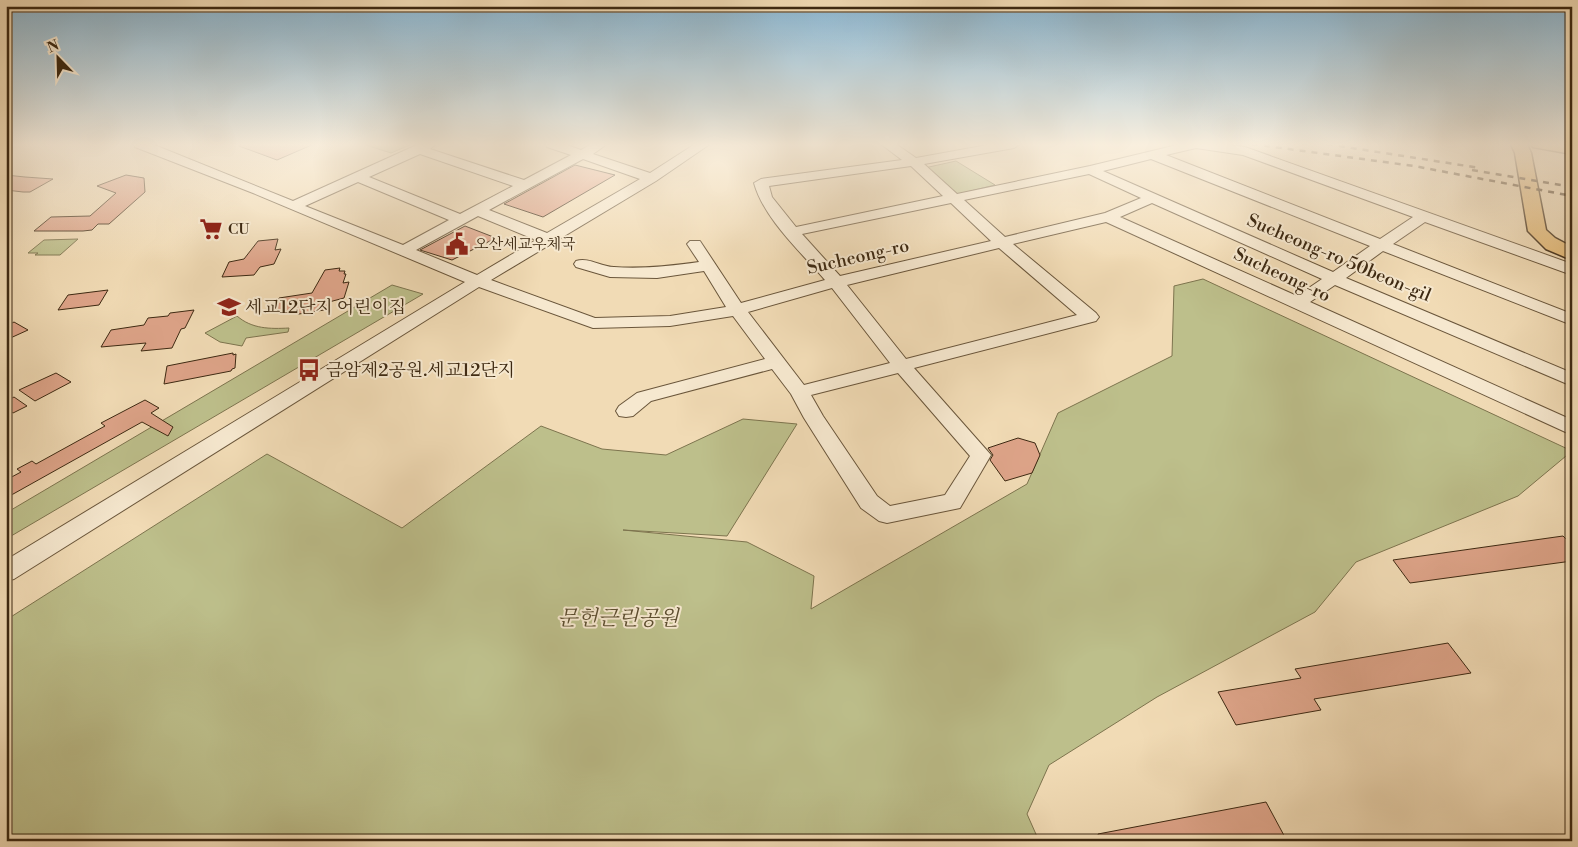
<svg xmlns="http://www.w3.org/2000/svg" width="1578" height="847" font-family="'Libre Bodoni','Noto Serif KR',serif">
<rect width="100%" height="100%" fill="#f1dbb5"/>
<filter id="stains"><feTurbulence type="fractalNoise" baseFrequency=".004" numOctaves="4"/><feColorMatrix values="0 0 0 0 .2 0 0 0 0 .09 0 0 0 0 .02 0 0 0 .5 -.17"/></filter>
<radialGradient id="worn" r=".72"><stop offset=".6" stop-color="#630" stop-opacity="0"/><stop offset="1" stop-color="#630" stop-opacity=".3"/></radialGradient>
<g fill="#bdbf8b" stroke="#7d744e">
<path d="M363 144H412L391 153Z"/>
<path d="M956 161 995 185 950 196 920 169Z"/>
<path d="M78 239 60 255H35L38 253H28L44 240Z"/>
<path d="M1203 279 1572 451 1518 496 1356 562 1315 612 1157 697 1049 765 1027 814 1039 841H6V620L267 454 402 528 541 426 602 449 666 455 743 419 797 424 727 536 623 530 747 542 814 576 811 609 1027 484 1058 413 1172 356 1174 286Z"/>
<path d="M392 285 423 294 6 539V513Z"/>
<path d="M237 316C252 329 270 329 289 328L288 332 246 338 242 346 220 342 205 333Z"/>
</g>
<g fill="#dea489" stroke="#3d2912">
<path d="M239 144H314L277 160 239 146Z"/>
<path d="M575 165 615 175 543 217 504 204Z"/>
<path d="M6 175 25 177 53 179 30 192H23L6 190Z"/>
<path d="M126 175 144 178 145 192 109 224H98L92 230 83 231H34L51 217 90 216 116 193 97 186Z"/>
<path d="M465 226 496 238 452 260 420 250Z"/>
<path d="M278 239 275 250 281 249 274 264 260 267 254 275 222 277 229 262 244 259 258 241Z"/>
<path d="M340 268 339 271H345L344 274H346L343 283 349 282 344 298 329 302 328 307 325 308 324 310 299 314H290L292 310 273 312 279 298 312 293 325 270Z"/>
<path d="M108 290 99 305 58 310 68 295Z"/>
<path d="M194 310 185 328 181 329 172 348 141 351 146 343 101 347 111 330 144 325 148 318 168 316 170 313Z"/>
<path d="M14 322 28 330 6 340V326Z"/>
<path d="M233 353V355L236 354 235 368 232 369 231 371 164 384 167 366Z"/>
<path d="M56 373 71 382 35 401 19 390Z"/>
<path d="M14 397 27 406 13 413 6 408V401Z"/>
<path d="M145 400 159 408 151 413 173 427 168 436 142 422 6 498V480L21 472 17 469 32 461 36 464 105 426 101 423Z"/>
<path d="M1018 438 1035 443 1040 455 1032 473 1005 481 990 460 993 455 988 448Z"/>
<path d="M1563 536 1572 545V561L1410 583 1393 560Z"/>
<path d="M1448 643 1471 673 1314 699 1321 710 1236 725 1218 692 1301 678 1295 669Z"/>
<path d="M1266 802 1287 841H1099L1098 834Z"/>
</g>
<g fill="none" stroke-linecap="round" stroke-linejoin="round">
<defs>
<path id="minor" d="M134 144H152L293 201 419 144H436L430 149 524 180 571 155 547 147 546 144H564L581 150 591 144H607L593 154 650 173 695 144H710L656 181 491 280 595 318 670 316 726 307 704 271 657 278 610 277 576 267 574 264 576 261C589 257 601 267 614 267 643 269 670 266 699 262L687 244 690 241H700L741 303 825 280C801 252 764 219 754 183L761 179 902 160 881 144H896L916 158 993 144H1020L1014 148 924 164 957 194 1090 166 1181 144H1222L1245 147 1572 264V275L1425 222 1393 244 1572 314V325L1383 251 1346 278 1572 373V386L1335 285 1310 302 1572 420V435L1106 222 1013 244 1096 313 1099 317 1096 321 914 368 991 455 960 508 887 523 879 521 861 508 804 418 791 394 772 369 651 401 633 416 626 417 619 416 616 411 619 406 637 393 765 359 733 316 670 326 593 328 479 287 14 579 6 581V560L465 282 253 193 135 147ZM1196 148 1243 155 1413 217 1380 239 1166 155ZM420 154 513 186 460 214 369 177ZM583 159 640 179 547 233 489 210ZM1151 159 1370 246 1333 272 1103 171ZM911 166 943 196 796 227 772 197 769 186ZM1089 174 1141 198 1105 213 1005 237 964 200ZM358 182 449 220 403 245 305 206ZM951 203 991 241 840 276 802 234ZM1152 203 1322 279 1297 296 1120 217ZM478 216 536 240 477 275 416 250ZM999 248 1077 315 906 359 847 285ZM832 288 890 363 804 385 748 312ZM898 373 970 456 945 495 890 506 877 496 823 416 811 395Z"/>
<g id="major">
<path d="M1511 144H1527L1531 153 1546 230 1555 238 1572 247V260L1546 249 1528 231 1515 153Z"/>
<path d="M1531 144H1572V154L1533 147Z"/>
</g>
</defs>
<use href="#minor" stroke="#6a563b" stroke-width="2"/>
<use href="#major" stroke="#3d2912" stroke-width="3"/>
<use href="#minor" fill="#f6e8cf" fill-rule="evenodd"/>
<use href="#major" fill="#e8be7a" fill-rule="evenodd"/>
<g stroke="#3d2912" stroke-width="2.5" stroke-dasharray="6 6" stroke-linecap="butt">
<path d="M1252 144 1414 166 1572 196"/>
<path d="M1327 144 1480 168"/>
<path d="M1472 170 1572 187"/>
</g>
</g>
<linearGradient id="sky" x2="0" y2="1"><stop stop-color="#89b6d2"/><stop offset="0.55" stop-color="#f9efde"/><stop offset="1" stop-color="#f9efde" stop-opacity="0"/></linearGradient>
<rect width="1578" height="263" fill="url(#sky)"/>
<defs>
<symbol id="supermarket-bare" viewBox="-9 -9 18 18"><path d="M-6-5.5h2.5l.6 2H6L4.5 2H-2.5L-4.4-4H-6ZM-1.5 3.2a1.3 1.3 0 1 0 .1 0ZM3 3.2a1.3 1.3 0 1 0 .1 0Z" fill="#8f2418" stroke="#f6e8cf" stroke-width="2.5" paint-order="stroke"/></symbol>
<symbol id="civic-bare" viewBox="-9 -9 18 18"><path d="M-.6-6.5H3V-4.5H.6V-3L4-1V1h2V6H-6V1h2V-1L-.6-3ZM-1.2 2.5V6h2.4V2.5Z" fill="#8f2418" stroke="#f6e8cf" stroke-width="2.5" paint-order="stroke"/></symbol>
<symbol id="school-bare" viewBox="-9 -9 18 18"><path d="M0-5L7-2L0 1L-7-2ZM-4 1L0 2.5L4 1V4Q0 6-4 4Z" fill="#8f2418" stroke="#f6e8cf" stroke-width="2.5" paint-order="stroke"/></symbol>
<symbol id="bus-bare" viewBox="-9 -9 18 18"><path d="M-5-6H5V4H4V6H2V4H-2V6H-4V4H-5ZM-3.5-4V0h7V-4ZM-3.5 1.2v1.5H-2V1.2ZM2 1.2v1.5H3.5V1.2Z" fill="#8f2418" stroke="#f6e8cf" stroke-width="2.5" paint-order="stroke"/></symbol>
</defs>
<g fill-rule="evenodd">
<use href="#supermarket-bare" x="195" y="213" width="32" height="32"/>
<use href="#civic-bare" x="441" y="228" width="32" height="32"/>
<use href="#school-bare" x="213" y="291" width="32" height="32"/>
<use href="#bus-bare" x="293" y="354" width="32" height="32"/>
</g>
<g text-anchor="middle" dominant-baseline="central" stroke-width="4" stroke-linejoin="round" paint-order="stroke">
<g font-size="15" fill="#3d2912" stroke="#f6e8cf" text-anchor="start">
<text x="228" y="229">CU</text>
<text x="474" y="244">오산세교우체국</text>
</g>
<g font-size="18" fill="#3d2912" stroke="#f6e8cf">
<text transform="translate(858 257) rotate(-13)">Sucheong-ro</text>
<text transform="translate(1339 258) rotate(23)">Sucheong-ro 50beon-gil</text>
<text transform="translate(1282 275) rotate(25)">Sucheong-ro</text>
</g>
<g font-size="18" fill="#3d2912" stroke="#f6e8cf" text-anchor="start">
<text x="245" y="307">세교12단지 어린이집</text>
<text x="326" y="370">금암제2공원.세교12단지</text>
</g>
<g font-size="21" font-style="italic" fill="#5d4e30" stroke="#f6e8cf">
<text x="618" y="619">문헌근린공원</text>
</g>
</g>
<rect width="1578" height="847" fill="none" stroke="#f1dbb5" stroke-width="25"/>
<rect x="8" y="8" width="1563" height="832" fill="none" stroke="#3d2912" stroke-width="2.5"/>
<rect x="12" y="12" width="1553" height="822" fill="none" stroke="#3d2912"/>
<g transform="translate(58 58) rotate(337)" stroke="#f6e8cf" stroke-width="4" paint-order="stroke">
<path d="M0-4L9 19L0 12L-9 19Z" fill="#3d2912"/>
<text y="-8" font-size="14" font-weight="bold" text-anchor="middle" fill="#3d2912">N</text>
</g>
<rect width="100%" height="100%" filter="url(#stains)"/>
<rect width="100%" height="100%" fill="url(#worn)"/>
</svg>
